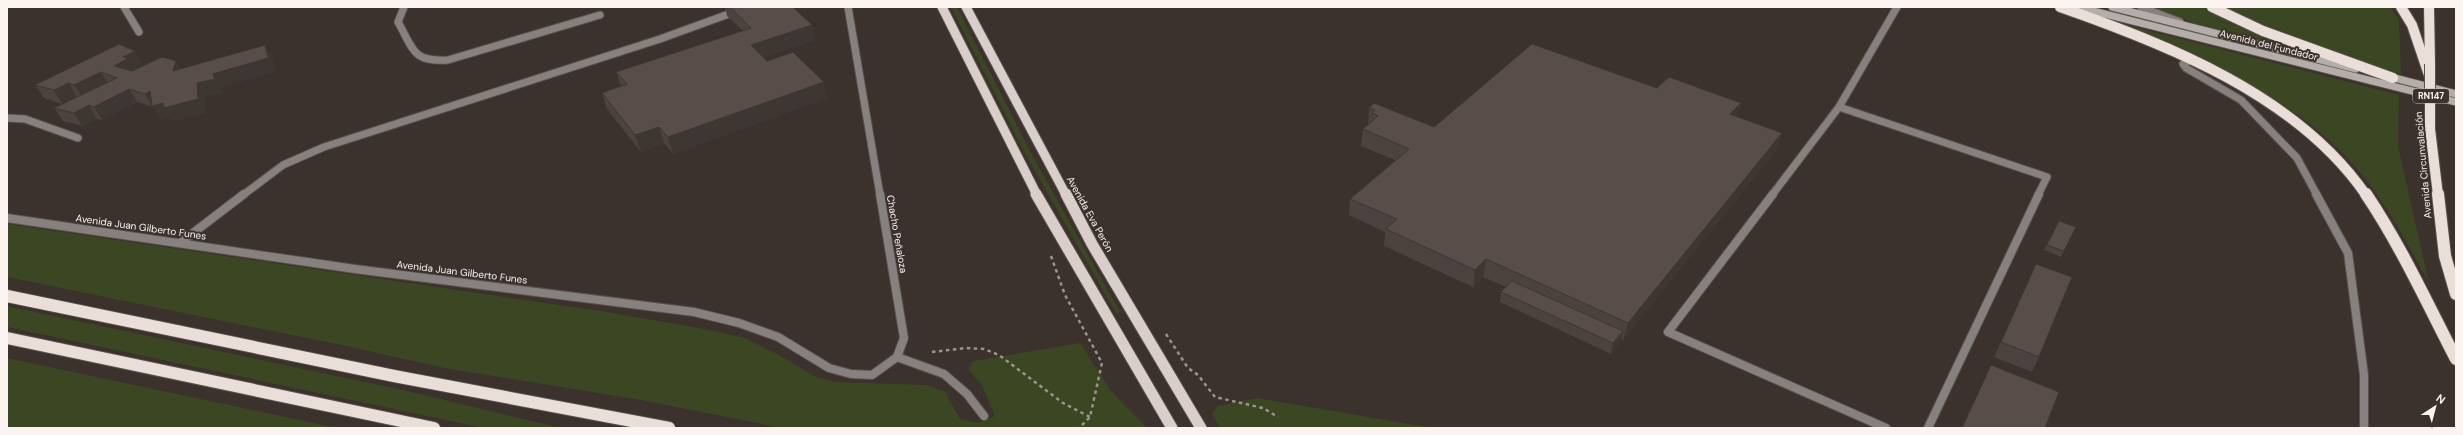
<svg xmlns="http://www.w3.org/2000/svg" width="2463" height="435" font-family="'DM Sans',sans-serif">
<rect width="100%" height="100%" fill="#3b312d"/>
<g fill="#3b4623">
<path d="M951 7H957L1030 151 1120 312 1116 313 1024 152Z"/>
<path d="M2152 7H2205L2293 48 2209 29Z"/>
<path d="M2219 7H2390L2399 20 2401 74 2271 31Z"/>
<path d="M2103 19 2399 95 2398 146 2429 283C2410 248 2391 213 2368 182 2303 97 2198 57 2103 19Z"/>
<path d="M7 224 607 312 710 330 745 338 779 355 814 376 835 382 927 385 945 392 960 419 978 423 995 416 982 385 968 370 973 361 1080 343 1112 392 1147 428H781L641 400 444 368 351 347 7 277Z"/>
<path d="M7 306 403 390 561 428H483L7 327Z"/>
<path d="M7 358 314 423 336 428H7Z"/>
<path d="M1257 398 1433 428H1220L1212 414 1218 406Z"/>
</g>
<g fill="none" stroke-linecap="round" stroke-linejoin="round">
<defs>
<g id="service-far1">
<path d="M2141 7 2180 22"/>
<path d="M1839 107 2047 177 2038 195"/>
<path d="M7 118 25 119 78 138"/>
<path d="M243 195 283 165 324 147 660 39 748 7"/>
<path d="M1772 195 1839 107 1897 7"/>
</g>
<g id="service">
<path d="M1773 194 1668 332 1886 428"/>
<path d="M180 243 244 194"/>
<path d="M897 357 944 374 967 394 984 416"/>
<path d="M1928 428 2039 194"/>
</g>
<g id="minor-far1">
<path d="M124 7 139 32"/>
<path d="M404 7 398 22C414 50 412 62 448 60L600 15"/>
<path d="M2191 60 2183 64 2186 68 2241 100 2297 158 2317 195"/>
</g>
<path id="minor" d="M2316 194 2348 253 2364 375V428"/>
<path id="tertiary-far1" d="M848 7 880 195"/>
<path id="tertiary" d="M7 218 355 269 694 312 739 323 778 337 829 368 851 374 872 375 897 357 904 338 880 194"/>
<g id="secondary">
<path d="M2077 7 2456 102"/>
<path d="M2112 7 2356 69"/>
<path d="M2387 76 2456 94"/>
</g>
<g id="primary-far1">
<path d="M942 7 1037 195"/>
<path d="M966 7 1066 195"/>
</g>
<g id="primary">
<path d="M1036 194 1172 428"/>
<path d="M1066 194 1092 244 1201 428"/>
</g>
<g id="trunk-far1">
<path d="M2060 7C2169 45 2298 96 2366 195"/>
<path d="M2212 7 2263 31 2393 78"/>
<path d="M2401 7 2412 25 2430 78"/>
<path d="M2429 7 2430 64"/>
<path d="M2430 129 2438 195"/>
</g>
<g id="trunk">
<path d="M2366 194C2401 246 2427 303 2456 359"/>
<path d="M2438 194 2445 256 2456 294"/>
<path d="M7 296 394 376 669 428"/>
<path d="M7 338 434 428"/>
</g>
</defs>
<use href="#service-far1" stroke="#5a504c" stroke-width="9"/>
<use href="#service" stroke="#5a504c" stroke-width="10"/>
<use href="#minor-far1" stroke="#5a504c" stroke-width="9"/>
<use href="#minor" stroke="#5a504c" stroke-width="10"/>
<use href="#tertiary-far1" stroke="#5a504c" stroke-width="9"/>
<use href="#tertiary" stroke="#5a504c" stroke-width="10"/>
<use href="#secondary" stroke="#5a504c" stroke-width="9"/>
<use href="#primary-far1" stroke="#5a504c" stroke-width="11"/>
<use href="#primary" stroke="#5a504c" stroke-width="13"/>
<use href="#trunk-far1" stroke="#5a504c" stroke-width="12"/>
<use href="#trunk" stroke="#5a504c" stroke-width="14"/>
<g stroke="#9c9390" stroke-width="2.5" stroke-dasharray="3.5 3.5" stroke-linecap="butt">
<path d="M1051 256 1065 295 1102 363 1090 417 1079 428"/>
<path d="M1166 334 1188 368 1198 375 1215 397 1263 408 1278 417"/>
<path d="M932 352 966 348 984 349 999 355 1063 403 1090 417"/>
</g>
<use href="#service-far1" stroke="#86817f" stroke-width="7"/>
<use href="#service" stroke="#86817f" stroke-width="8"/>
<use href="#minor-far1" stroke="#86817f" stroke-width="7"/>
<use href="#minor" stroke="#86817f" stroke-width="8"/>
<use href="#tertiary-far1" stroke="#86817f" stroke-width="7"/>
<use href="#tertiary" stroke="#86817f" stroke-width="8"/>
<use href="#secondary" stroke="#b5ada9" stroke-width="7"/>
<use href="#primary-far1" stroke="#d9cec9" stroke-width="9"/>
<use href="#primary" stroke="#d9cec9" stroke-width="11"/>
<use href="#trunk-far1" stroke="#e9ded8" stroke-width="10"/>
<use href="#trunk" stroke="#e9ded8" stroke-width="12"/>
<defs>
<path id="trunk-bridge" d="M2430 64V129"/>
</defs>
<use href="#trunk-bridge" stroke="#5a504c" stroke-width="12" stroke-linecap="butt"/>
<use href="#trunk-bridge" stroke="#e9ded8" stroke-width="10"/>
</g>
<g fill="#4c423f">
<path d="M725 7H793L812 25 815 40 763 58 767 61 827 98 673 154 664 143 641 152 607 109 602 93 621 86 616 72 743 31 727 16Z"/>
<path d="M265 45 272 58 275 71 220 88 222 92 205 96V113L172 121 170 117 160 120 153 107 137 102 102 120 97 119 82 126 63 121 54 108 62 104 44 98 35 85 135 51 142 64 135 68 136 69 176 61 180 69Z"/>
<path d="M1657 88 1741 103 1737 117 1782 133 1777 149 1623 340 1621 339V341L1611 354 1500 302 1501 292 1506 287 1483 277 1473 287 1384 246 1385 232 1349 215 1350 199 1395 160 1361 146 1363 129 1369 124H1368L1369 108 1434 127Z"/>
<path d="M2059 221 2076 227 2061 257 2044 250Z"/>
<path d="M2036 264 2039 357 2032 372 1994 357Z"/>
</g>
<g fill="#3e3633">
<path d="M812 25 815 40 755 61 751 45Z"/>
<path d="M265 45 272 58 275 71 220 88 222 92 205 96V113L172 121 170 117 160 120 145 94 150 91 213 74Z"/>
<path d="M135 51 142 64 135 68 137 71 122 79 114 66 123 57Z"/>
<path d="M176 61 183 74 173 71Z"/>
<path d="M101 72 109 85 83 98 74 85Z"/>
<path d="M824 82 827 98 673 154 668 137Z"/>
<path d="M69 83 77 97 62 104 54 90Z"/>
<path d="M129 89 137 102 102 120 94 107Z"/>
<path d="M1741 103 1737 119 1730 114Z"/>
<path d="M89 105 97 119 82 126 74 113Z"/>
<path d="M659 127 664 143 641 152 635 135Z"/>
<path d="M1782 133 1777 149 1623 340 1628 323Z"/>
<path d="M1486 259 1483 277 1473 287 1475 270Z"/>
<path d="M1623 331 1621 341 1611 354 1613 343Z"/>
</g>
<g fill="#584d49" stroke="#3e3633">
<path d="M730 7H793L812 25 751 45 767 61 793 52 824 82 668 137 659 127 635 135 602 93 627 84 616 72 751 28Z"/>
<path d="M119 44 135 51 123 57 129 58 114 66 132 71 162 57 176 61 173 71 265 45 268 58 213 74 215 79 197 83 198 99 164 108 163 103 152 106 150 91 145 94 129 89 94 107 89 105 74 113 54 108 117 78 101 72 74 85 69 83 54 90 35 85Z"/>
<path d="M1532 44 1657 88 1669 77 1741 103 1730 114 1782 133 1628 323 1486 259 1475 270 1386 229 1397 219 1350 199 1409 149 1363 129 1378 116 1372 113 1375 110 1369 108 1374 103 1434 127Z"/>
<path d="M2059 221 2076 227 2064 251 2047 245Z"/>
<path d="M2036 264 2072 277 2039 357 2001 342Z"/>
<path d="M1512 281 1623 331 1613 343 1501 292Z"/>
<path d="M1991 365 2059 392 2045 428H1962Z"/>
</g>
<g text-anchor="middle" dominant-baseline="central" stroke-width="4" stroke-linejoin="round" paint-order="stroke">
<rect fill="#3b312d" stroke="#c1b9b6" stroke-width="1" x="2413" y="89" width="36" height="14" rx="3"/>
<g font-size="9" font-weight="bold" fill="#faf3f0">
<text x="2431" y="96">RN147</text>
</g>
<g font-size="10" fill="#faf3f0" stroke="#3b312d">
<text transform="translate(2269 45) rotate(14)">Avenida del Fundador</text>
<text transform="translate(2423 165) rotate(-95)">Avenida Circunvalación</text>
<text transform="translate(1090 214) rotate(61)">Avenida Eva Perón</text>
<text transform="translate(141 227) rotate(8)">Avenida Juan Gilberto Funes</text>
<text transform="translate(897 234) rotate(80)">Chacho Peñaloza</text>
<text transform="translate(462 272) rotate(7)">Avenida Juan Gilberto Funes</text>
</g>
</g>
<rect width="2463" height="435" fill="none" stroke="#faf3f0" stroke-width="16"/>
<g transform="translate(2435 407) rotate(36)" stroke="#3b312d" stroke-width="3" paint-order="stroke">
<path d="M0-3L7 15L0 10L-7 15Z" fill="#faf3f0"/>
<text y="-6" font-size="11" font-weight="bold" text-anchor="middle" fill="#faf3f0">N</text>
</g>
</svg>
